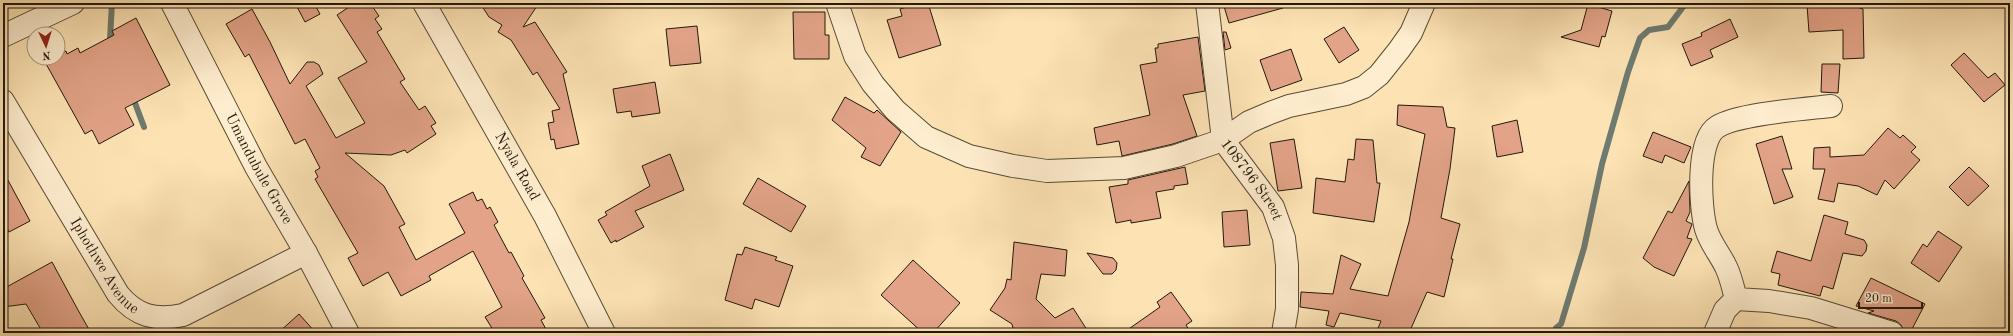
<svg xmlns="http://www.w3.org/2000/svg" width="2013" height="336" font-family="'Old Standard TT',serif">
<rect width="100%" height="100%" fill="#fde3b4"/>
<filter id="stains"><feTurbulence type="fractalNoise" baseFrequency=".005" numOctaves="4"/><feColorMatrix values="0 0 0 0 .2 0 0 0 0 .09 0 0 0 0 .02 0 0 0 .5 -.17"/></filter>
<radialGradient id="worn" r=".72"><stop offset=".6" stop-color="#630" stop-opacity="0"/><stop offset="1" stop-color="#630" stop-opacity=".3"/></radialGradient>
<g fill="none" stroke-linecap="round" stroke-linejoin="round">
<g stroke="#6e7b70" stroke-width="6">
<path d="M112 44 110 39 112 3"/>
<path d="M132 95 144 127"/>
<path d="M1555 333 1556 328 1561 324 1584 248 1602 164 1628 72 1640 38 1649 30 1668 27 1686 3"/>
</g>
</g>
<g fill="#e2a388" stroke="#22180b">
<path d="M295 3H314L320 14 305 22Z"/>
<path d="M355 3H370L379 16 375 19 382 29 377 32 405 79 400 82 419 110 425 106 436 123 431 126 436 134 407 153 405 150 391 155 345 153 384 186 405 224 399 227 416 260 465 233 449 204 473 192 477 201 482 199 487 209 490 207 498 222 494 225 509 253 511 252 524 276 522 278 545 318 541 320 548 333H495L485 317 502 307 473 251 429 276 431 280 401 296 388 272 363 286 348 258 358 253 315 179 318 177 315 171 320 168 305 139 295 144 249 54 245 57 226 24 252 9 270 42 290 84 307 62H314L319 65 323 74 306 86 336 138 365 123 338 78 367 62 337 15Z"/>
<path d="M480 3H539L523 27 535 22 567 72 563 74 579 144 556 149 554 139 551 140 548 123 554 122 552 111 560 109 537 72 533 75 511 40 498 32 502 25 489 17Z"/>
<path d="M920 3H928L941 45 899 58 887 20 902 16 900 9Z"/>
<path d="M1223 3H1282L1283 8 1229 23Z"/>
<path d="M1830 3H1857V7L1863 9 1864 58 1843 59V30L1809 32 1807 5Z"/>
<path d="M1588 4 1612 11 1605 37 1602 36 1599 47 1561 37 1581 30Z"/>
<path d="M793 12H825V35H829V59H794Z"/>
<path d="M136 18 170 85 125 108 134 125 99 144 92 130 85 134 45 62 52 58H58V55L66 51 67 54 78 48 80 53 114 35 112 31Z"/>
<path d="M1730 19 1738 37 1710 50 1713 57 1691 66 1682 44 1702 36 1701 33Z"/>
<path d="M697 26 701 63 670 66 666 29Z"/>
<path d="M1344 27 1359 50 1339 63 1324 39Z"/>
<path d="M1223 32H1226L1231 48 1225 50Z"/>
<path d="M1198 37 1205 91 1183 95 1197 136 1173 144 1122 156 1119 141 1097 145 1094 128 1150 115 1140 65 1157 62 1155 48H1158V44Z"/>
<path d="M1291 49 1302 80 1271 91 1260 60Z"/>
<path d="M1964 53 1988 78 1995 73 2005 85 1984 102 1951 65Z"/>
<path d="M1822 64H1840L1838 93 1821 92Z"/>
<path d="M655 82 660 113 632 117 631 111 617 113 613 89Z"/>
<path d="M845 97 874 113 877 110 901 132 880 166 861 157 866 148 832 120Z"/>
<path d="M1398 105 1443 107 1447 127 1455 128 1450 169 1441 218 1460 224 1451 259H1453L1444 297 1427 292 1409 333H1376L1381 321 1340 313 1334 327 1326 325 1329 311 1300 307 1301 292 1333 294 1341 255 1361 264 1350 289 1388 296 1409 222 1425 134 1397 125Z"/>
<path d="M1517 120 1523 152 1497 157 1492 126Z"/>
<path d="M1888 128 1900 138 1903 135 1916 147 1911 152 1920 160 1894 189 1885 180 1877 195 1858 186 1838 183 1834 202 1818 199 1825 169H1813L1814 148 1830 147V157L1864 155Z"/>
<path d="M1653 132 1691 147 1684 163 1665 155 1662 163 1643 156Z"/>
<path d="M1782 136 1792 169H1782L1793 197 1774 204 1756 144Z"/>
<path d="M1294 139 1302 188 1278 191 1270 143Z"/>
<path d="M1356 139 1373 140 1377 183H1380L1374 222 1313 213 1316 178 1345 182 1348 159 1354 160Z"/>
<path d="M670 154 684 190 635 211 644 227 616 242V240L611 243 598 220 607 215 605 212 650 186 642 166Z"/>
<path d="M1185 167 1188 184 1174 186V189L1156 192 1161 218 1131 223V220L1116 223 1109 187 1128 184V180Z"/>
<path d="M1969 167 1989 186 1968 206 1949 187Z"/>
<path d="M3 171 30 221 9 232 3 220Z"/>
<path d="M758 178 806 206 791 232 743 204Z"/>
<path d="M1689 181 1690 212 1686 221 1692 224 1687 238 1692 239 1674 276 1654 267 1643 258 1668 211 1672 213Z"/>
<path d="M1247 210 1250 245 1224 247 1222 212Z"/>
<path d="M1824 215 1848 222 1845 234 1864 240 1867 245 1866 251 1862 256 1843 253 1833 289 1823 286 1820 296 1778 285 1780 274 1771 272 1777 251 1811 261Z"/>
<path d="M1938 231 1962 247 1939 282 1911 263 1923 244 1927 247Z"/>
<path d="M1014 242 1067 250 1065 276 1041 274 1036 299 1055 318 1073 308 1089 333H1014L1012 324 990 310 1005 288 1007 279 1011 280Z"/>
<path d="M745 247 777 257 775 260 793 266 779 307 755 299 752 309 725 300 737 254 742 255Z"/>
<path d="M1087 253 1113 258 1117 263 1116 270 1112 274H1103Z"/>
<path d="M913 260 960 303 933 333H923L881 295Z"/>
<path d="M52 262 78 310 91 333H43L26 304 3 307V289Z"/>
<path d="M1871 278 1925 304 1910 333 1904 331 1901 325 1896 321 1868 313 1874 311 1856 306Z"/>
<path d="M1171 292 1192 321 1186 325 1191 333H1123L1160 307 1157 302Z"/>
<path d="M299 314 316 333H278Z"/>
</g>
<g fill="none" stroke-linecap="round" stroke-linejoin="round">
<defs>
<g id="minor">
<path id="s1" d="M172 3 256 167 306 253 348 333"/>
<path d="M837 3 855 56 873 84 895 110 926 137 969 156 1013 166 1047 171 1124 168 1176 156 1223 140 1249 122 1270 113 1289 106 1346 94 1364 87 1379 75 1399 50 1411 33 1424 3"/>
<path id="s2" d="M1207 3 1223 140 1273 207 1284 238 1287 265V309L1283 333"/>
<path d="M3 36 73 3"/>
<path id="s3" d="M3 101 118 294C136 316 155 321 183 315L306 253"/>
<path d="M1831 106C1804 109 1737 114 1717 127 1696 140 1700 208 1706 229 1710 243 1720 254 1726 267 1731 277 1733 288 1736 299L1769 301 1811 308 1892 333"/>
<path d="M1715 333 1725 310 1736 299"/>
</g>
<g id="tertiary">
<path id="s4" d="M424 3 545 216 604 333"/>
</g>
</defs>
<use href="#minor" stroke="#594b35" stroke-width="24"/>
<use href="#tertiary" stroke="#594b35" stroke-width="24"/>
<use href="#minor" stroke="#feedce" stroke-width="22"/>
<use href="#tertiary" stroke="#feedce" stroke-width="22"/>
</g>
<g text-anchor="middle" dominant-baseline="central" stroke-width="4" stroke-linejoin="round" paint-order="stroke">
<g font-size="15" fill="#22180b" stroke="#feedce">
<text stroke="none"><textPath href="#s4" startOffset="188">Nyala Road</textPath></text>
<text stroke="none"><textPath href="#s1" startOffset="187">Umandubule Grove</textPath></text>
<text stroke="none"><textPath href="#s2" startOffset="187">108796 Street</textPath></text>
<text stroke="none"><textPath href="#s3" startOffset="194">Iphothwe Avenue</textPath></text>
</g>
</g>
<rect width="2013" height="336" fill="none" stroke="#fde3b4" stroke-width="16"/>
<rect x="4" y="4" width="2005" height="328" fill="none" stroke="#22180b" stroke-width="2"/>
<rect x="8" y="8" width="1997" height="320" fill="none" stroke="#22180b"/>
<g transform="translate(46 46) rotate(176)"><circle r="19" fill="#feedce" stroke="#a69880"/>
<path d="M0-3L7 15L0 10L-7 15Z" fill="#8f2418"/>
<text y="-6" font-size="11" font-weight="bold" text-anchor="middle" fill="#22180b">N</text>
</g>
<path d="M1859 302v6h63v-6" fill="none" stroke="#22180b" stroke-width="2"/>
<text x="1865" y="302" font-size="12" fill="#22180b" stroke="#feedce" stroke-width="3" paint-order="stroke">20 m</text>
<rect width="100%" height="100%" filter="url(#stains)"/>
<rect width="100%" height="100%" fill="url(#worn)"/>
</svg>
